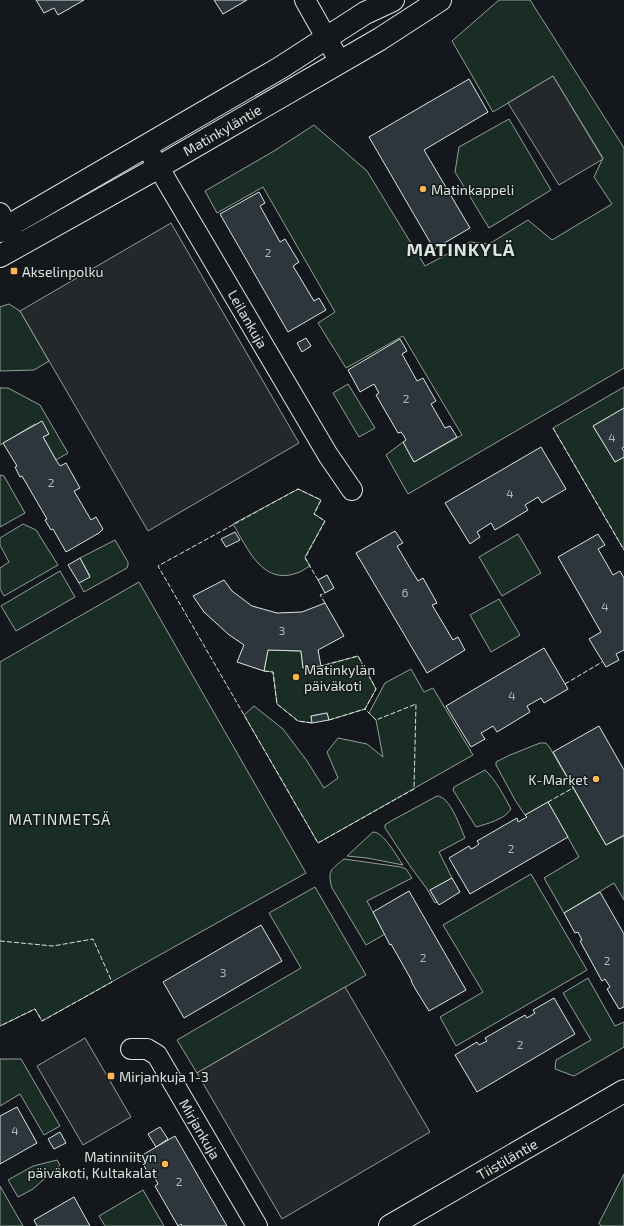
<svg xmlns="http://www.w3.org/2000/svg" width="624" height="1226" font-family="'Exo 2',sans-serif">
<rect width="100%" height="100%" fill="#14181c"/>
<g fill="#1a2d24" stroke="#939e99">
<path d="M499 0H530L624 148V368L408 494 386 455 403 442 414 462 462 435 403 336 346 368 318 323 335 312 263 187 217 213 205 191 274 151 314 125 367 171 425 266 470 242 489 244 528 220 552 240 612 204 594 177 603 158 553 76 493 112 452 41Z"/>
<path d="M509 119 551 190 489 228 455 172 459 147Z"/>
<path d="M9 304 20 311 49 361 34 370 0 371V307Z"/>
<path d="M348 384 375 428 359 437 333 393Z"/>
<path d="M624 387V408L593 426 615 462 624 457V550L553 428Z"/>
<path d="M0 388H8L40 405 68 453 56 460 43 437 49 434 35 424 0 445Z"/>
<path d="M0 475 4 476 25 513 0 527Z"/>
<path d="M298 489 321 500 314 514 325 521 305 557 310 566C306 568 301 572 297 573 262 586 247 547 233 524Z"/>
<path d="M23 524 36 530 58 565 4 596 0 589V568L9 562 0 545V538Z"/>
<path d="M518 534 541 573 502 596 479 557Z"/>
<path d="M115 540 128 562V565L127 568 84 592 79 583 90 576 80 558Z"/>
<path d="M60 571 75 597 16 631 1 606Z"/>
<path d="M139 582 306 873 42 1021 35 1009 0 1026V662Z"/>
<path d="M499 599 520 635 491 652 470 615Z"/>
<path d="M268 650 301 651 303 668 321 666 358 656 376 689 365 709 329 720 327 713 311 716 312 723 298 721 277 704 273 672 264 671Z"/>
<path d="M411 669 424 692 433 688 473 755 318 843 244 715 254 706 283 729 307 761 324 788 338 778 327 752 338 738 367 744 383 757 376 720 369 713 385 683Z"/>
<path d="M540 743H546L550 748 606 845 624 836V900L614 883 564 913 544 878 579 857 548 802 525 815 515 800 496 765V762L510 755Z"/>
<path d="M485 770C496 780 504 796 511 809 505 819 487 824 476 827L453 790 454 787Z"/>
<path d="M437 796C450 796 460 827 465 838L439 852 452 878 430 890 437 902 435 903 427 889 410 866 385 828V825L391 821Z"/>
<path d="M373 832C384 832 397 857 403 865L367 858 347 856Z"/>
<path d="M344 859 401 867 406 869 412 878 367 901 385 934 366 945 332 888C327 870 331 870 344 859Z"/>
<path d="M531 874 587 970 456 1046 440 1017 483 992 443 925Z"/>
<path d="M315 887 366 975 197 1073 177 1040 301 968 269 913Z"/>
<path d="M588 978 615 1026 624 1022V1047L574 1076 555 1069 556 1060 591 1040 563 993Z"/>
<path d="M0 1059H21L60 1126 44 1135 20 1094 0 1106Z"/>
<path d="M57 1160 60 1165 33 1189 18 1197 8 1180 33 1166Z"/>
<path d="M624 1174V1226H601L599 1223Z"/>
<path d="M0 1186 23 1226H0Z"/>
<path d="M143 1190 164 1226H105L99 1216Z"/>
</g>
<g fill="#24282b" stroke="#939e99">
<path d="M553 76 603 159 559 185 508 103Z"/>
<path d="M171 223 299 443 148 531 20 311Z"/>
<path d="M345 987 430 1132 282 1219 197 1073Z"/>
<path d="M85 1038 131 1117 83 1145 37 1066Z"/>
</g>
<g fill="#2c363c" stroke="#d8e6dc">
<path d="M36 0H84L58 15 54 8 44 13Z"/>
<path d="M214 0H247L223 14Z"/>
<path d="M469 79 488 112 424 150 470 228 434 249 369 137Z"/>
<path d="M259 192 265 203 260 206 280 242 285 239 299 262 293 266 314 301 319 298 326 310 288 332 220 214Z"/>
<path d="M306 338 311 346 302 352 297 343Z"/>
<path d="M400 339 407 351 402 354 417 381 423 378 436 401 431 404 445 428 450 426 457 437 414 462 403 442 406 440 404 436 401 432 398 433 376 395 379 393 374 384 360 392 348 370Z"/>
<path d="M624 408V447L622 448 624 451V457L615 462 593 426Z"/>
<path d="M42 421 49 434 43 437 56 460 60 466 66 463 80 488 74 491 91 520 96 517 103 529 99 533 66 552 53 529 51 530 45 520 47 519 22 476 20 477 15 467 17 466 3 443Z"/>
<path d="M541 447 566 489 542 503 538 497 525 505 528 510 495 530 491 523 477 532 480 537 470 544 445 503Z"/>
<path d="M395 531 403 543 397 546 410 568 418 581 423 578 437 603 432 605 453 640 458 637 465 650 427 673 356 553Z"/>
<path d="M235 532 240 540 226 547 221 539Z"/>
<path d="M598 534 605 545 598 549 613 575 620 571 624 578V650L616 654 619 660 606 667 589 639 601 632 558 557Z"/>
<path d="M80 558 90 577 79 583 68 565Z"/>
<path d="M327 575 334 588 325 593 318 580Z"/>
<path d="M224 580 232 591 252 606 277 613 302 612 325 603 344 636 318 650 321 666 303 668 301 651 268 650 264 671 237 662 244 645 228 634 204 612 193 596Z"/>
<path d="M544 648 568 689 544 703 541 698 527 706 530 712 497 732 493 726 481 733 485 739 471 747 446 706Z"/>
<path d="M327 713 329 720 312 723 311 716Z"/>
<path d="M599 726 624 770V835L606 845 553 752Z"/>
<path d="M548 802 568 837 470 894 449 858 469 846 471 849 475 847 479 844 477 841 517 818 518 822 527 817 525 815Z"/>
<path d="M452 878 460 892 439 905 430 890Z"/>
<path d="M409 891 466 990 429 1011 416 990 411 981H412L391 944 390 945 373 912Z"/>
<path d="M600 892 624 934V1007L619 1009 607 989 610 987 605 979 602 981 580 941 582 940 578 932 575 933 564 913Z"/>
<path d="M261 925 282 961 184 1018 163 982Z"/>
<path d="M554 998 575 1034 477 1092 455 1055 477 1042 479 1045 487 1041 485 1038 525 1015 527 1018 535 1013 533 1010Z"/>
<path d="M17 1107 37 1143 0 1164V1116Z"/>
<path d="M160 1127 168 1139 156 1147 148 1134Z"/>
<path d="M60 1132 66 1143 54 1149 48 1139Z"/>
<path d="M175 1136 227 1226H182L181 1224 178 1226 155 1186 158 1184 154 1176 151 1178 139 1157Z"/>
<path d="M74 1197 90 1226H37L34 1220Z"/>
</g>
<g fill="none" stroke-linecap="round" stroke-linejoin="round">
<defs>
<g id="street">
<path d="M305 0 340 62"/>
<path d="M146 146 328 455 352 490"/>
<path d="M0 213 15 240"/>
<path d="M131 1049H147L157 1055 257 1226"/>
</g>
<g id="secondary">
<path d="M0 231 280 68 365 13 393 0"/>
<path d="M0 256 159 167 380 39 440 0"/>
<path d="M390 1226 624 1091"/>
</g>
</defs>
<use href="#street" stroke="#d8e6dc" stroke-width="22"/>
<use href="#secondary" stroke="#d8e6dc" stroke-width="24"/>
<use href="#street" stroke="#14181c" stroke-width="20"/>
<use href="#secondary" stroke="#14181c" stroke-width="22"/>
<g stroke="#d8e6dc" stroke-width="1" stroke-dasharray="5 2" stroke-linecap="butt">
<path d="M553 428 624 550"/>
<path d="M318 580 305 558 325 521 314 514 321 500 298 489 158 566 318 843 414 789 416 704 376 720 365 709 376 689 358 656 321 666"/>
<path d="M325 603 320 595 325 593"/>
<path d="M264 671 273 672 277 704 298 721 312 723"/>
<path d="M565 684 602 662"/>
<path d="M329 720 365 709"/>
<path d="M548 802 573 788"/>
<path d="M0 941 53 946 93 939 112 982 42 1021 35 1009 0 1026"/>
</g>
</g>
<g fill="#ffb74d" stroke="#14181c" stroke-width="1.5">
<circle cx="423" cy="189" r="4"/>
<rect x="10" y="267" width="8" height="8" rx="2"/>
<circle cx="296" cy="677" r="4"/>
<circle cx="596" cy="779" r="4"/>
<rect x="107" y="1072" width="8" height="8" rx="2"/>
<circle cx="165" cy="1164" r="4"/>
</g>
<g text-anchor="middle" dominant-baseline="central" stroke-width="3" stroke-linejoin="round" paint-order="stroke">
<g font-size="12" fill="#adbab4">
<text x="268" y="252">2</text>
<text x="406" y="398">2</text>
<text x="612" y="437">4</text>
<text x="51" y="482">2</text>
<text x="510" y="493">4</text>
<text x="405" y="592">6</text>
<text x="605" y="606">4</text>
<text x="282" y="630">3</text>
<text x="512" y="695">4</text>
<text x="511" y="848">2</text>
<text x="423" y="957">2</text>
<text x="607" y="960">2</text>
<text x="223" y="972">3</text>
<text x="520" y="1044">2</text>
<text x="15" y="1130">4</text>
<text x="179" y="1181">2</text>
</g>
<g font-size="14" fill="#d8e6dc" stroke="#14181c">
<text transform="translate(222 130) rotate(-30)">Matinkyläntie</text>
<text transform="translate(248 319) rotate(60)">Leilankuja</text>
<text transform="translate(200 1129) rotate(60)">Mirjankuja</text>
<text transform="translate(507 1159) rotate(-30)">Tiistiläntie</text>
</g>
<g font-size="14" fill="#d8e6dc" stroke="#14181c" text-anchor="start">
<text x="431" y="189">Matinkappeli</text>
<text x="22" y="271">Akselinpolku</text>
<text x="304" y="669">Matinkylän<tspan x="304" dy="16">päiväkoti</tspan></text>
<text x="588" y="779" text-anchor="end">K-Market</text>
<text x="119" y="1076">Mirjankuja 1-3</text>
<text x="157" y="1156" text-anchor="end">Matinniityn<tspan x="157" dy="16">päiväkoti, Kultakalat</tspan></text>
</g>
<g font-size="15" letter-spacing="1" fill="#d8e6dc" stroke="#14181c">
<text x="60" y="819">MATINMETSÄ</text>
</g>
<g font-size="18" font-weight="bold" letter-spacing="1" fill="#d8e6dc" stroke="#14181c">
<text x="461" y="249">MATINKYLÄ</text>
</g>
</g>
</svg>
